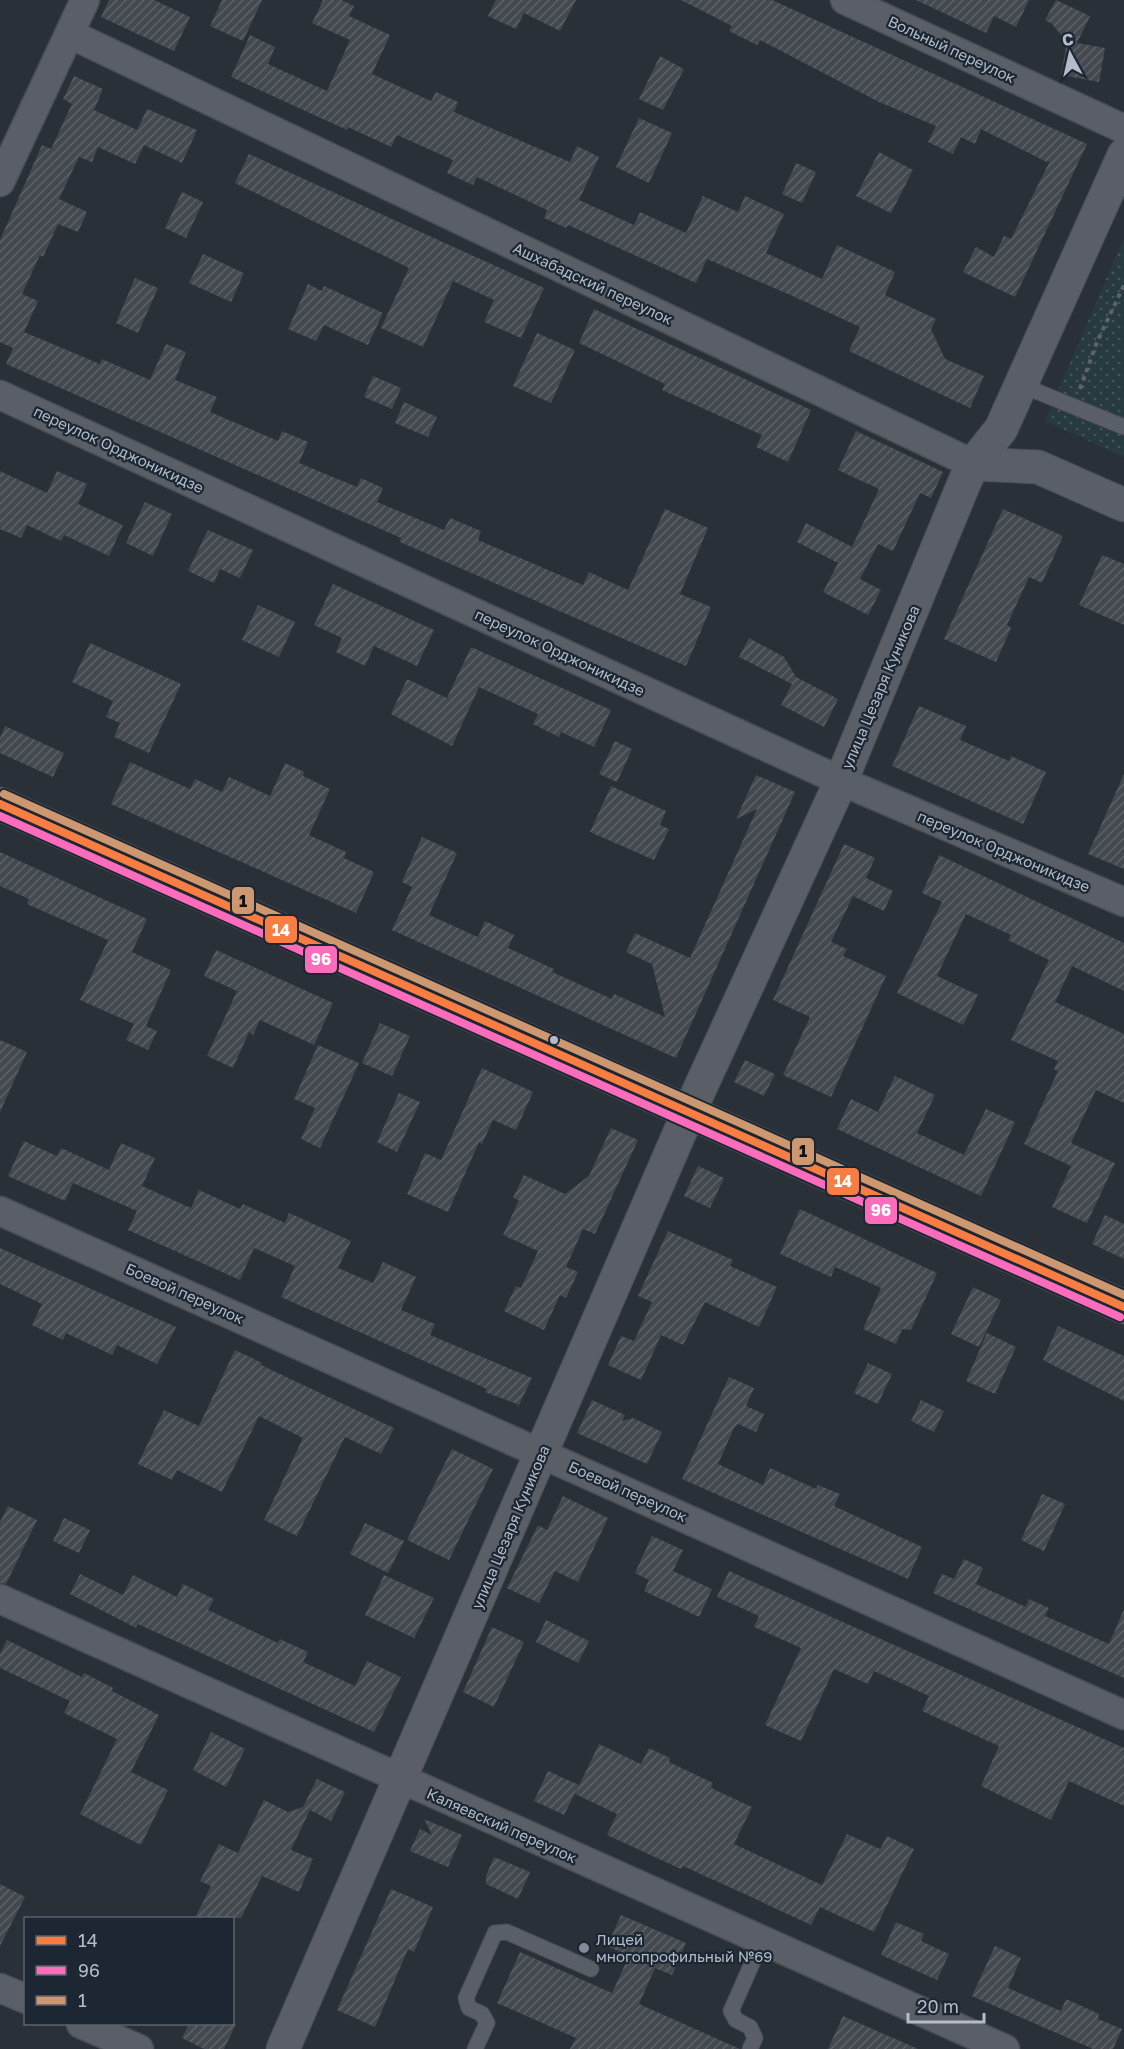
<svg xmlns="http://www.w3.org/2000/svg" width="1124" height="2049" font-family="'Golos Text',sans-serif">
<defs>
<pattern id="park-dots" width="8" height="8" patternUnits="userSpaceOnUse" patternTransform="scale(1.5)"><rect width="8" height="8" fill="#273a3e"/><path d="M2 2h.1M6 6h.1" fill="none" stroke="#445559" stroke-width="1.8" stroke-linecap="round"/></pattern>
<pattern id="building-hatch" width="6" height="6" patternUnits="userSpaceOnUse" patternTransform="scale(1.5)"><rect width="6" height="6" fill="#444950"/><path d="M-1 1l2-2M0 6l6-6M5 7l2-2" fill="none" stroke="#5d6168"/></pattern>
</defs>
<rect width="100%" height="100%" fill="#2a3038"/>
<path fill="url(#park-dots)" d="M1124 238V457L1045 421Z"/>
<g fill="url(#building-hatch)">
<path d="M109 0H154L190 17 174 51 101 17Z"/>
<path d="M222 0H262L243 41 210 26Z"/>
<path d="M323 0H341L354 6 349 16 390 35 372 74 431 101 436 92 458 102 454 112 570 162 577 146 599 157 579 200 634 225 640 212 686 233 703 196 738 212 745 196 784 214 766 253 822 279 837 245 895 272 885 295 936 319 931 329 945 359 984 376 970 408 849 351 860 327 797 298 707 259 696 283 568 225 566 228 544 218 547 210 477 177 473 185 447 173 453 160 397 135 391 147 348 127 347 130 231 77 250 35 275 47 268 64 327 91 350 40 312 23Z"/>
<path d="M496 0H576L560 31 524 13 516 29 488 16Z"/>
<path d="M681 0H772L1087 144 1015 297 963 272 976 247 994 257 1004 236 1011 239 1050 161 1047 162 981 129 975 144 961 137 953 154 928 142 936 126 879 102 760 40 757 45 729 31 732 26Z"/>
<path d="M916 0H1029L1016 27 994 16 986 33Z"/>
<path d="M1056 0 1090 16 1077 43 1105 48 1099 82 1061 75 1067 42 1052 24 1045 20Z"/>
<path d="M660 56 684 69 663 110 639 99Z"/>
<path d="M74 76 103 89 94 110 137 130 147 109 197 130 182 163 144 145 135 164 98 147 92 162 79 157 59 199 87 212 78 232 58 224 43 257 40 255 22 294 38 301 24 332 100 364 102 359 150 380 166 344 186 352 175 380 217 397 210 412 278 441 282 431 308 442 299 463 357 487 361 478 383 488 377 502 444 530 450 518 481 531 478 540 583 585 589 572 628 590 665 509 708 528 680 594 711 607 686 666 400 542 401 538 6 364 13 348 0 342V240L42 145 51 149 72 104 63 99Z"/>
<path d="M639 118 672 133 649 183 616 167Z"/>
<path d="M879 152 913 170 891 213 856 196Z"/>
<path d="M249 154 544 288 521 338 484 322 494 300 453 281 423 347 381 328 409 268 235 183Z"/>
<path d="M796 163 816 172 802 203 782 194Z"/>
<path d="M182 192 203 202 186 238 165 228Z"/>
<path d="M203 254 244 273 231 302 189 283Z"/>
<path d="M135 278 158 288 138 333 116 323Z"/>
<path d="M308 284 322 291 324 286 383 313 368 345 324 325 316 341 288 329Z"/>
<path d="M594 309 811 410 788 462 756 447 762 435 662 390 665 384 579 343Z"/>
<path d="M537 333 575 350 551 403 513 386Z"/>
<path d="M373 376 401 388 392 409 364 397Z"/>
<path d="M404 402 437 417 428 437 395 423Z"/>
<path d="M856 431 943 472 931 498 920 493 893 551 878 544 860 579 881 590 868 615 823 592 838 563 797 542 806 523 852 547 879 489 838 470Z"/>
<path d="M0 471 47 493 57 471 87 484 78 504 123 525 109 556 64 535 61 541 27 525 21 538 0 529Z"/>
<path d="M145 502 172 514 153 556 126 543Z"/>
<path d="M1003 509 1063 536 1042 583 1029 577 1007 625 1011 628 996 662 944 639Z"/>
<path d="M208 530 253 550 240 578 220 569 214 583 188 571Z"/>
<path d="M1102 555 1124 564V625L1079 605Z"/>
<path d="M333 584 434 630 417 666 374 646 365 666 336 652 342 638 314 625Z"/>
<path d="M258 605 295 622 279 657 242 640Z"/>
<path d="M749 638 784 657 796 677 838 699 824 727 781 705 792 684 739 657Z"/>
<path d="M90 643 181 684 149 753 114 737 120 723 106 717 113 701 72 682Z"/>
<path d="M471 647 611 710 594 747 561 732 559 737 533 724 538 714 479 687 452 746 391 714 407 679 447 698Z"/>
<path d="M919 706 966 726 960 740 1009 761 1011 756 1046 772 1023 824 892 766Z"/>
<path d="M5 726 64 753 53 777 0 753V738Z"/>
<path d="M615 741 632 749 617 782 599 774Z"/>
<path d="M130 762 190 789 195 779 222 792 229 777 270 796 285 763 304 772 303 776 330 789 309 835 346 852 344 858 374 872 356 913 111 804Z"/>
<path d="M1124 774V869L1088 854Z"/>
<path d="M756 775 795 792 676 1058 392 930 412 887 402 882 422 837 457 853 429 915 478 937 485 921 514 935 508 948 554 969 552 972 612 999 614 994 665 1017 652 964 626 952 635 933 690 958 757 809 736 819Z"/>
<path d="M611 786 666 811 660 825 669 829 654 860 590 832Z"/>
<path d="M844 844 875 858 866 878 893 891 884 911 853 896 831 942 847 949 843 956 886 976 831 1097 783 1075 810 1017 773 1000Z"/>
<path d="M0 852 147 919 132 952 171 970 146 1026 157 1031 148 1050 126 1040 134 1024 80 1000 108 940 27 904 29 899 0 886Z"/>
<path d="M939 855 1124 943V991L1072 966 1055 1002 1124 1034V1103L1096 1090 1071 1143 1115 1163 1087 1223 1052 1207 1071 1166 1024 1144 1058 1071 1054 1069 1058 1061 1011 1040 1049 960 1008 940 1011 935 966 914 937 976 978 995 963 1025 897 993 942 902 922 893Z"/>
<path d="M216 950 333 1003 314 1045 260 1020 253 1035 249 1032 233 1068 207 1056 237 991 204 976Z"/>
<path d="M380 1023 410 1036 392 1076 362 1063Z"/>
<path d="M0 1040 27 1052 0 1112Z"/>
<path d="M318 1045 359 1063 320 1148 301 1139 315 1108 294 1099Z"/>
<path d="M745 1060 775 1074 764 1096 734 1082Z"/>
<path d="M482 1068 533 1092 516 1130 493 1120 482 1144 479 1142 448 1212 407 1194 425 1153 441 1160Z"/>
<path d="M895 1076 935 1095 917 1133 964 1155 986 1109 1015 1122 981 1196 837 1129 851 1099 878 1112Z"/>
<path d="M399 1093 420 1102 397 1152 377 1142Z"/>
<path d="M611 1128 638 1140 595 1234 583 1229 566 1267 578 1272 566 1298 560 1295 544 1330 504 1311 516 1286 521 1288 538 1251 503 1235 519 1200 513 1198 524 1175 565 1194 589 1176Z"/>
<path d="M24 1141 57 1156 61 1148 109 1170 121 1143 155 1158 142 1186 191 1208 199 1190 240 1209 243 1204 285 1223 289 1213 351 1241 338 1268 373 1283 383 1262 416 1277 401 1310 435 1324 430 1335 532 1378 518 1407 517 1404 485 1392 487 1389 281 1297 295 1266 254 1248 240 1280 128 1230 137 1211 73 1183 65 1201 8 1176Z"/>
<path d="M698 1166 724 1178 710 1208 684 1196Z"/>
<path d="M800 1209 937 1273 911 1330 902 1329 896 1344 863 1329 881 1288 835 1267 831 1277 780 1254Z"/>
<path d="M1105 1215 1124 1224V1259L1092 1244Z"/>
<path d="M668 1231 733 1260 730 1266 777 1287 759 1327 705 1302 683 1345 661 1335 641 1380 608 1365 621 1336 634 1341 652 1302 638 1296Z"/>
<path d="M0 1248 176 1327 157 1364 117 1345 112 1355 66 1333 63 1340 32 1325 42 1304 0 1284Z"/>
<path d="M973 1287 1001 1300 979 1347 951 1334Z"/>
<path d="M1058 1326 1124 1356V1401L1043 1360Z"/>
<path d="M987 1333 1016 1347 995 1394 966 1381Z"/>
<path d="M235 1350 262 1363 261 1365 394 1428 381 1454 345 1437 297 1536 264 1520 303 1438 259 1416 222 1492 177 1470 172 1480 138 1464 164 1410 199 1426Z"/>
<path d="M868 1363 892 1374 878 1404 854 1393Z"/>
<path d="M729 1377 754 1388 746 1406 764 1414 756 1432 738 1424 734 1428 718 1464 763 1485 770 1468 816 1489 818 1485 840 1494 834 1506 922 1547 908 1579 682 1479Z"/>
<path d="M592 1400 625 1415 622 1421 633 1418 662 1432 647 1464 577 1433Z"/>
<path d="M921 1400 944 1411 934 1432 911 1421Z"/>
<path d="M452 1449 493 1469 449 1560 407 1540Z"/>
<path d="M1042 1494 1065 1504 1044 1551 1021 1540Z"/>
<path d="M563 1496 608 1518 578 1582 555 1571 539 1603 507 1588 538 1525 547 1530Z"/>
<path d="M8 1506 37 1520 6 1584 0 1583V1522Z"/>
<path d="M64 1518 90 1530 79 1553 53 1541Z"/>
<path d="M365 1523 404 1541 388 1573 350 1554Z"/>
<path d="M652 1536 683 1550 673 1571 712 1589 699 1617 644 1591 649 1580 635 1573Z"/>
<path d="M964 1559 983 1568 976 1584 1026 1607 1029 1599 1049 1608 1045 1616 1109 1644 1124 1609V1678L933 1593 942 1574 954 1579Z"/>
<path d="M729 1571 1124 1748V1806L1069 1781 1051 1820 981 1786 999 1746 922 1711 929 1696 874 1671 868 1684 834 1669 801 1741 765 1725 801 1648 754 1627 759 1616 717 1597Z"/>
<path d="M80 1574 123 1595 133 1575 177 1597 183 1584 214 1599 208 1610 278 1643 280 1639 308 1652 303 1662 355 1686 367 1661 401 1677 374 1732 138 1624 136 1628 70 1594Z"/>
<path d="M384 1575 434 1598 414 1638 365 1615Z"/>
<path d="M546 1620 589 1641 578 1663 536 1642Z"/>
<path d="M492 1627 524 1642 494 1707 463 1692Z"/>
<path d="M7 1640 82 1677 84 1673 113 1688 112 1691 159 1715 131 1772 168 1790 141 1845 80 1814 117 1739 64 1713 70 1701 0 1668V1654Z"/>
<path d="M211 1732 245 1749 226 1787 193 1770Z"/>
<path d="M599 1744 641 1764 649 1748 670 1758 669 1762 713 1783 711 1788 752 1807 734 1844 822 1885 847 1834 880 1849 887 1836 914 1849 874 1932 820 1907 811 1925 738 1891 683 1866 681 1869 607 1835 617 1814 575 1794Z"/>
<path d="M548 1771 579 1785 564 1815 534 1801Z"/>
<path d="M317 1779 345 1792 331 1821 310 1810 291 1850 313 1859 299 1892 262 1876 241 1918H195L211 1886 200 1881 219 1844 238 1853 264 1800 288 1812 303 1807Z"/>
<path d="M424 1819 462 1835 448 1867 410 1851 420 1829 432 1835Z"/>
<path d="M494 1857 530 1872 518 1899 486 1884V1876Z"/>
<path d="M0 1884 25 1897 0 1946Z"/>
<path d="M391 1889 433 1907 414 1952 408 1949 375 2027 337 2010Z"/>
<path d="M621 1915 686 1943 672 1975 655 1968 639 2004 740 2049H570L576 2038 497 2003 520 1952 612 1993 629 1956 607 1946Z"/>
<path d="M896 1922 924 1934 921 1941 949 1954 937 1980 881 1955Z"/>
<path d="M995 1946 1021 1958 1008 1988 1061 2011 1066 1999 1099 2014 1098 2019 1122 2029 1113 2049H1093L972 1996Z"/>
<path d="M843 2016 918 2049H828Z"/>
<path d="M189 2024H236L224 2049H204L182 2038Z"/>
</g>
<g fill="none" stroke-linecap="round" stroke-linejoin="round">
<defs>
<g id="service">
<path d="M1021 385 1124 427"/>
<path d="M475 2049 487 2023 482 2014 469 2008 466 1998 495 1933 507 1932 591 1969"/>
<path d="M750 2049 755 2038 750 2027 736 2020 731 2011 762 1941"/>
</g>
<g id="minor">
<path d="M845 0 1124 129"/>
<path d="M70 34 973 464"/>
<path d="M0 182 85 0"/>
<path d="M0 395 841 781 1124 902"/>
<path d="M0 1211 1124 1715"/>
<path d="M0 1599 1005 2049"/>
<path d="M0 1988 26 1999"/>
<path d="M81 2024 139 2049"/>
</g>
<g id="tertiary">
<path d="M973 464 1038 467 1124 505"/>
<path d="M283 2049 680 1132 841 781 965 481 973 464 1001 429 1124 155"/>
</g>
<path id="primary" d="M0 804 1124 1307"/>
</defs>
<use href="#service" stroke="#484c53" stroke-width="17"/>
<use href="#minor" stroke="#484c53" stroke-width="31"/>
<use href="#tertiary" stroke="#484c53" stroke-width="35"/>
<use href="#primary" stroke="#484c55" stroke-width="35"/>
<path stroke="#5d636a" stroke-width="4" stroke-dasharray="4.5 4.5" stroke-linecap="butt" d="M1080 389 1097 342 1124 285"/>
<use href="#service" stroke="#5a5e66" stroke-width="15"/>
<use href="#minor" stroke="#5a5e66" stroke-width="28"/>
<use href="#tertiary" stroke="#5a5e66" stroke-width="33"/>
<use href="#primary" stroke="#5c6168" stroke-width="33"/>
<defs>
<path id="bus-1" d="M0 804 1124 1307"/>
<path id="bus-2" d="M0 816 1120 1317"/>
<path id="bus-3" d="M4 794 1124 1295"/>
</defs>
<use href="#bus-1" stroke="#1d2633" stroke-width="12"/>
<use href="#bus-2" stroke="#1d2633" stroke-width="12"/>
<use href="#bus-3" stroke="#1d2633" stroke-width="12"/>
<use href="#bus-1" stroke="#f77d43" stroke-width="8"/>
<use href="#bus-2" stroke="#fb6dba" stroke-width="8"/>
<use href="#bus-3" stroke="#cd976f" stroke-width="8"/>
</g>
<circle fill="#b4bcc9" stroke="#1d2633" stroke-width="2" cx="554" cy="1040" r="5"/>
<circle fill="#848b96" stroke="#1d2633" stroke-width="2" cx="584" cy="1948" r="6"/>
<g text-anchor="middle" dominant-baseline="central" stroke-width="4.5" stroke-linejoin="round" paint-order="stroke">
<g font-size="15" fill="#b4bcc9" stroke="#1d2633">
<text transform="translate(952 49) rotate(25)">Вольный переулок</text>
<text transform="translate(593 283) rotate(25)">Ашхабадский переулок</text>
<text transform="translate(119 449) rotate(25)">переулок Орджоникидзе</text>
<text transform="translate(560 652) rotate(25)">переулок Орджоникидзе</text>
<text transform="translate(880 687) rotate(-67)">улица Цезаря Куникова</text>
<text transform="translate(1004 851) rotate(23)">переулок Орджоникидзе</text>
<text transform="translate(185 1293) rotate(24)">Боевой переулок</text>
<text transform="translate(628 1491) rotate(24)">Боевой переулок</text>
<text transform="translate(510 1527) rotate(-67)">улица Цезаря Куникова</text>
<text transform="translate(502 1825) rotate(24)">Каляевский переулок</text>
</g>
<g font-size="15" fill="#b4bcc9" stroke="#1d2633" text-anchor="start">
<text x="596" y="1939">Лицей<tspan x="596" dy="17">многопрофильный №69</tspan></text>
</g>
</g>
<g stroke="#1d2633" stroke-width="2">
<rect x="231" y="886" width="24" height="29" rx="6" fill="#cd976f"/>
<rect x="264" y="915" width="34" height="29" rx="6" fill="#f77d43"/>
<rect x="304" y="945" width="34" height="29" rx="6" fill="#fb6dba"/>
<rect x="791" y="1137" width="24" height="29" rx="6" fill="#cd976f"/>
<rect x="826" y="1167" width="34" height="29" rx="6" fill="#f77d43"/>
<rect x="864" y="1196" width="34" height="29" rx="6" fill="#fb6dba"/>
</g>
<g font-size="16" text-anchor="middle" font-weight="bold" fill="#fff">
<text x="281" y="936">14</text>
<text x="321" y="965">96</text>
<text x="843" y="1187">14</text>
<text x="881" y="1216">96</text>
</g>
<g font-size="16" text-anchor="middle" font-weight="bold" fill="#111">
<text x="243" y="907">1</text>
<text x="803" y="1157">1</text>
</g>
<rect x="24" y="1917" width="210" height="108" fill="#1d2633" stroke="#59626f" stroke-width="1.5"/>
<rect x="36" y="1936" width="30" height="9" fill="#f77d43" stroke="#59626f" stroke-width="1.5"/>
<text x="78" y="1947" font-size="18" fill="#b4bcc9">14</text>
<rect x="36" y="1966" width="30" height="9" fill="#fb6dba" stroke="#59626f" stroke-width="1.5"/>
<text x="78" y="1977" font-size="18" fill="#b4bcc9">96</text>
<rect x="36" y="1996" width="30" height="9" fill="#cd976f" stroke="#59626f" stroke-width="1.5"/>
<text x="78" y="2007" font-size="18" fill="#b4bcc9">1</text>
<g transform="translate(1070 54) rotate(352)" stroke="#1d2633" stroke-width="4.5" paint-order="stroke">
<path d="M0-4.5L10 22L0 15L-10 22Z" fill="#b4bcc9"/>
<text y="-9" font-size="16" font-weight="bold" text-anchor="middle" fill="#b4bcc9">С</text>
</g>
<path d="M908 2013v9h76v-9" fill="none" stroke="#b4bcc9" stroke-width="3"/>
<text x="917" y="2013" font-size="18" fill="#b4bcc9" stroke="#1d2633" stroke-width="4.5" paint-order="stroke">20 m</text>
</svg>
